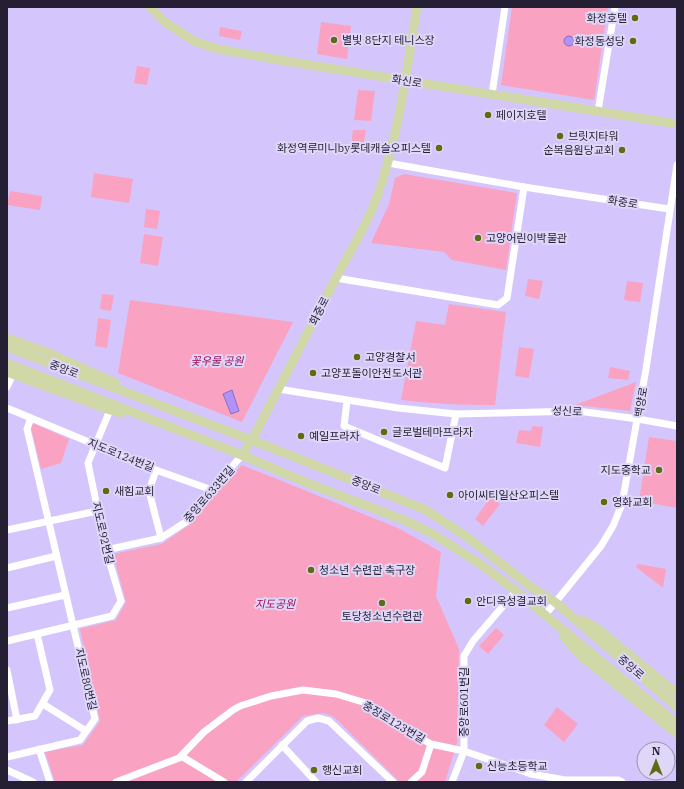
<svg xmlns="http://www.w3.org/2000/svg" width="684" height="789" font-family="'IBM Plex Serif','Noto Sans KR',serif">
<rect width="100%" height="100%" fill="#d4c6fd"/>
<g fill="#f9a2c2">
<path d="M512 7H608L594 100 501 85Z"/>
<path d="M321 22 351 26 347 59 317 54Z"/>
<path d="M220 27 242 31 240 40 219 36Z"/>
<path d="M137 66 150 68 147 85 134 83Z"/>
<path d="M358 90 375 91 371 121 354 120Z"/>
<path d="M353 130H366L363 148 351 147Z"/>
<path d="M94 173 133 179 129 203 91 197Z"/>
<path d="M404 174 517 193 506 270 452 260 444 252 371 243 389 204 395 178Z"/>
<path d="M10 191 42 196 40 210 7 205Z"/>
<path d="M146 209 160 211 157 229 144 227Z"/>
<path d="M144 234 163 237 158 266 140 263Z"/>
<path d="M528 279 543 281 539 299 525 296Z"/>
<path d="M627 281 643 283 640 302 624 300Z"/>
<path d="M102 294 114 295 111 311 100 309Z"/>
<path d="M130 300 293 322 242 422 118 373Z"/>
<path d="M449 304 506 312 495 405C463 405 432 404 401 400L416 321 445 325Z"/>
<path d="M98 318 111 320 107 348 95 346Z"/>
<path d="M519 347 534 349 529 378 515 376Z"/>
<path d="M610 367 630 371 628 380 608 378Z"/>
<path d="M636 382 630 411 575 405Z"/>
<path d="M33 423 69 439 61 463 41 469 31 428Z"/>
<path d="M532 426 543 427 540 447 516 443 519 430 531 431Z"/>
<path d="M649 437 677 441V508L639 501Z"/>
<path d="M242 465 398 528 441 552 436 596 459 649 457 743 445 782H400L334 717 324 713 303 716 236 782H55L45 752 83 745 100 721 80 629 116 620 126 602 113 554 162 544 189 525 223 484Z"/>
<path d="M491 497 500 504 483 526 475 519Z"/>
<path d="M638 564 666 569 663 588 636 567Z"/>
<path d="M496 628 504 635 488 654 479 646Z"/>
<path d="M557 707 578 724 564 742 544 725Z"/>
</g>
<g fill="#b092fa" stroke="#8670be">
<circle cx="569" cy="41" r="5"/>
<path d="M232 390 239 411 231 414 223 394Z"/>
</g>
<g fill="none" stroke-linecap="round" stroke-linejoin="round">
<g stroke="#fff" stroke-width="7">
<path d="M492 94 505 7"/>
<path d="M598 111 615 7"/>
<path d="M388 163 524 187 669 209"/>
<path d="M336 278 498 305 507 298 524 187"/>
<path d="M7 387 13 374"/>
<path d="M278 389 398 408 456 414 578 411 638 419 677 426"/>
<path d="M347 401 344 426 445 468 456 414"/>
<path d="M7 408 156 470 212 490"/>
<path d="M156 470 149 491 161 538"/>
<path d="M7 530 97 511"/>
<path d="M106 550 161 538 189 520 212 490 242 455"/>
<path d="M7 568 56 556"/>
<path d="M7 608 65 595"/>
<path d="M545 615 601 546 613 526 622 504 646 369 677 165"/>
<path d="M7 641 112 616 121 601 106 550 88 463 110 410"/>
<path d="M7 670 17 720"/>
<path d="M43 704 86 731"/>
<path d="M7 721 35 716 50 690 37 634"/>
<path d="M282 745 316 782"/>
<path d="M39 749 50 782"/>
<path d="M181 756 224 782"/>
<path d="M7 757 80 740 95 719 27 429 31 418"/>
<path d="M7 770 33 782"/>
<path d="M116 782 179 758 204 732 233 710 240 706 271 696 303 690 336 694 366 703 409 732 431 744 464 751 531 774 565 780H618L622 782"/>
<path d="M246 782 307 721 318 718 329 721 393 782"/>
<path d="M411 782 422 772 431 744"/>
<path d="M452 782 464 751V656L473 641 516 591"/>
</g>
<g stroke="#d0d8a7" stroke-width="9">
<path d="M150 7 166 23 196 42 218 49 297 63 677 124"/>
<path d="M7 338 49 353 116 383"/>
<path d="M7 347 272 448 426 510 467 537 531 587 555 602 677 707"/>
<path d="M7 363 232 451 310 484 404 520 433 534 483 566 516 591 677 724"/>
<path d="M7 372 110 410 122 413"/>
<path d="M242 455 255 434C282 382 309 330 336 278 351 249 369 222 379 191 399 133 407 67 417 7"/>
<path d="M583 620 598 629 677 694"/>
<path d="M563 636 581 656 677 734"/>
</g>
</g>
<g fill="#616a10" stroke="#dfd7f8" stroke-width="1.5">
<circle cx="635" cy="18" r="4"/>
<circle cx="334" cy="40" r="4"/>
<circle cx="633" cy="41" r="4"/>
<circle cx="488" cy="115" r="4"/>
<circle cx="560" cy="136" r="4"/>
<circle cx="439" cy="148" r="4"/>
<circle cx="622" cy="150" r="4"/>
<circle cx="478" cy="238" r="4"/>
<circle cx="357" cy="357" r="4"/>
<circle cx="313" cy="373" r="4"/>
<circle cx="384" cy="432" r="4"/>
<circle cx="301" cy="436" r="4"/>
<circle cx="659" cy="470" r="4"/>
<circle cx="106" cy="491" r="4"/>
<circle cx="450" cy="495" r="4"/>
<circle cx="604" cy="502" r="4"/>
<circle cx="311" cy="570" r="4"/>
<circle cx="468" cy="601" r="4"/>
<circle cx="382" cy="603" r="4"/>
<circle cx="479" cy="766" r="4"/>
<circle cx="314" cy="770" r="4"/>
</g>
<g text-anchor="middle" dominant-baseline="central" stroke-width="4" stroke-linejoin="round" paint-order="stroke">
<g font-size="11" fill="#241f33" stroke="#dfd7f8" text-anchor="start">
<text x="627" y="18" text-anchor="end">화정호텔</text>
<text x="342" y="40">별빛 8단지 테니스장</text>
<text x="625" y="41" text-anchor="end">화정동성당</text>
<text x="496" y="115">페이지호텔</text>
<text x="568" y="136">브릿지타워</text>
<text x="431" y="148" text-anchor="end">화정역루미니by롯데캐슬오피스텔</text>
<text x="614" y="150" text-anchor="end">순복음원당교회</text>
<text x="486" y="238">고양어린이박물관</text>
<text x="365" y="357">고양경찰서</text>
<text x="321" y="373">고양포돌이안전도서관</text>
<text x="392" y="432">글로벌테마프라자</text>
<text x="309" y="436">예일프라자</text>
<text x="651" y="470" text-anchor="end">지도중학교</text>
<text x="114" y="491">새힘교회</text>
<text x="458" y="495">아이씨티일산오피스텔</text>
<text x="612" y="502">영화교회</text>
<text x="319" y="570">청소년 수련관 축구장</text>
<text x="476" y="601">안디옥성결교회</text>
<text x="382" y="616" text-anchor="middle">토당청소년수련관</text>
<text x="487" y="766">신능초등학교</text>
<text x="322" y="770">행신교회</text>
</g>
<g font-size="11" fill="#241f33" stroke="#dfd7f8">
<text transform="translate(407 81) rotate(9)">화신로</text>
<text transform="translate(623 202) rotate(9)">화중로</text>
<text transform="translate(319 311) rotate(-63)">화중로</text>
<text transform="translate(64 369) rotate(21)">중앙로</text>
<text transform="translate(641 402) rotate(-80)">백양로</text>
<text transform="translate(567 411) rotate(2)">성신로</text>
<text transform="translate(121 455) rotate(22)">지도로124번길</text>
<text transform="translate(366 485) rotate(22)">중앙로</text>
<text transform="translate(209 494) rotate(-49)">중앙로633번길</text>
<text transform="translate(103 533) rotate(77)">지도로92번길</text>
<text transform="translate(631 667) rotate(41)">중앙로</text>
<text transform="translate(86 679) rotate(77)">지도로80번길</text>
<text transform="translate(464 702) rotate(-90)">중앙로601번길</text>
<text transform="translate(394 722) rotate(31)">충장로123번길</text>
</g>
<g font-size="11" font-style="italic" fill="#9c0e5a" stroke="#dfd7f8">
<text x="217" y="361">꽃우물 공원</text>
<text x="275" y="604">지도공원</text>
</g>
</g>
<rect width="684" height="789" fill="none" stroke="#241f33" stroke-width="16"/>
<g transform="translate(656 761)"><circle r="19" fill="#dfd7f8" stroke="#948da9"/>
<path d="M0-3L7 15L0 10L-7 15Z" fill="#616a10"/>
<text y="-6" font-size="11" font-weight="bold" text-anchor="middle" fill="#241f33">N</text>
</g>
</svg>
